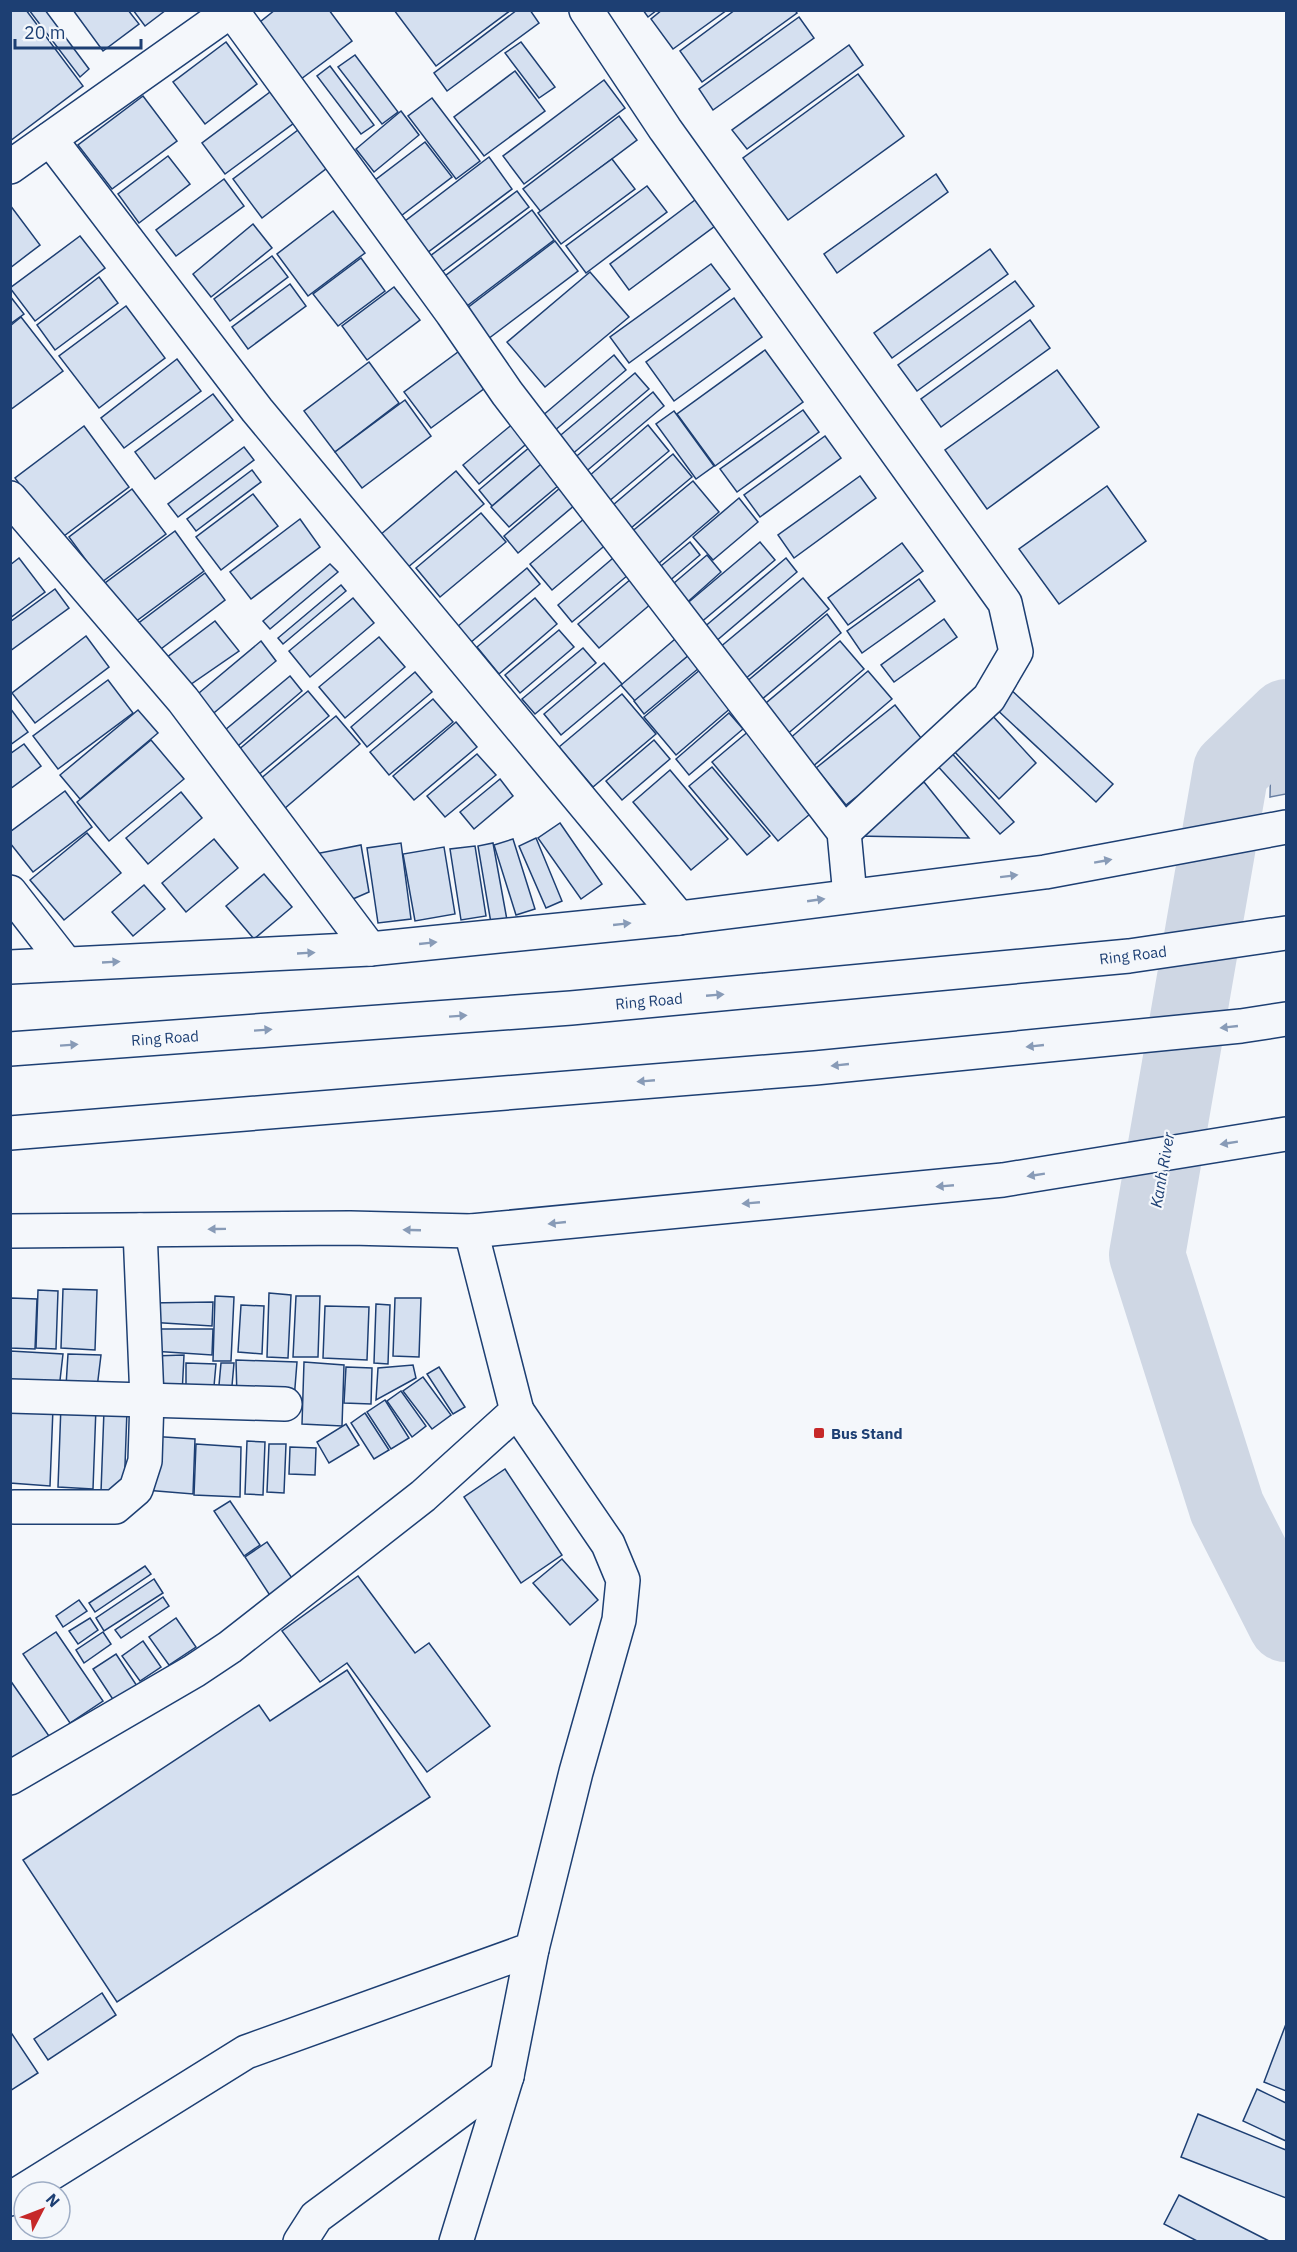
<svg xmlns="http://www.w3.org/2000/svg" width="1297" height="2252" font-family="'IBM Plex Sans',sans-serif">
<rect width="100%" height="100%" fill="#f4f7fb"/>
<path fill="#cfd7e4" stroke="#687fa3" stroke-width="1.5" d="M1286 748V794L1270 797 1271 752Z"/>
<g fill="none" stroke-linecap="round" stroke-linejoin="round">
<path stroke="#cfd7e4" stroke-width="76" d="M1286 717 1231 770 1147 1255 1227 1508 1286 1624"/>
</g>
<g fill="#d5e0f0" stroke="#1d3f73" stroke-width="1.5">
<path d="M10 10H26L83 86 10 141Z"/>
<path d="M29 10H45L89 69 80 77Z"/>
<path d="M73 10H128L139 24 103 51Z"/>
<path d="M133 10H166L145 26Z"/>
<path d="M275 10H329L352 41 297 82 255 26Z"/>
<path d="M394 10H511L436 66Z"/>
<path d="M517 10H530L539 23 447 91 434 73Z"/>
<path d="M643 10H657L648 17Z"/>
<path d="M662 10H727L673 49 651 19Z"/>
<path d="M735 10H795L797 13 702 82 680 51Z"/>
<path d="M799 17 814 38 713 110 699 89Z"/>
<path d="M226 42 257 84 205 124 173 82Z"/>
<path d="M521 42 555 87 539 98 505 53Z"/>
<path d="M849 45 863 65 747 149 732 130Z"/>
<path d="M355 55 398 112 382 124 338 67Z"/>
<path d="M330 66 374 125 361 134 317 76Z"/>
<path d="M515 71 545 111 484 156 454 117Z"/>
<path d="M858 74 904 136 788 220 743 158Z"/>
<path d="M604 80 625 108 524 184 503 156Z"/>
<path d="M270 92 294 123 225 174 202 143Z"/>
<path d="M143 96 177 141 112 189 78 145Z"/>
<path d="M432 98 480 161 456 179 408 116Z"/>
<path d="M401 111 419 135 374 172 356 149Z"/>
<path d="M619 116 637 140 541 212 523 189Z"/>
<path d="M298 130 327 168 262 218 233 179Z"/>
<path d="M425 142 452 177 393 222 366 187Z"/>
<path d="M168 156 190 184 139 223 118 194Z"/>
<path d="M489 157 512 189 419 259 396 228Z"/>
<path d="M612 159 635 189 561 244 538 213Z"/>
<path d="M936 174 948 192 837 273 824 254Z"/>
<path d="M224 179 244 206 176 256 156 230Z"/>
<path d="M647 186 667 212 586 273 566 246Z"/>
<path d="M517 191 529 207 438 275 426 259Z"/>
<path d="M695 200 715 226 629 290 610 264Z"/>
<path d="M10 205 40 245 10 268Z"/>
<path d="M532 210 554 240 459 312 437 282Z"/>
<path d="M333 211 365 253 308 296 277 254Z"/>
<path d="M253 224 272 248 211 297 193 274Z"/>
<path d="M80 236 105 268 35 321 10 288Z"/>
<path d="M555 241 578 271 484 342 462 312Z"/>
<path d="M990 249 1008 274 892 358 874 333Z"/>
<path d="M272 256 288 277 230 321 214 299Z"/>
<path d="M361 258 385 291 338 326 313 294Z"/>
<path d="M711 264 730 289 629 363 610 337Z"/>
<path d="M590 272 629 317 545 387 507 342Z"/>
<path d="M99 277 118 303 55 350 37 325Z"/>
<path d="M1015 281 1034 306 917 391 898 365Z"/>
<path d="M290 284 306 306 248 349 232 327Z"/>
<path d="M394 287 420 320 367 360 342 326Z"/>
<path d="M10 296 24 314 10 324Z"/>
<path d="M734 298 762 337 674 401 646 362Z"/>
<path d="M126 306 165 358 99 408 59 356Z"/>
<path d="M21 317 63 371 10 410V326Z"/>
<path d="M1030 320 1050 348 941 427 921 399Z"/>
<path d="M462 349 489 385 431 428 404 392Z"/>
<path d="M765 350 803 402 715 466 677 414Z"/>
<path d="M614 355 626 370 547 437 535 422Z"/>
<path d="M177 359 201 391 124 448 101 418Z"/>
<path d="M369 362 399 403 335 452 304 411Z"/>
<path d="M1057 370 1099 427 987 509 945 450Z"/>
<path d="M635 373 649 389 570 456 556 439Z"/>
<path d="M653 392 664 406 583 474 572 460Z"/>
<path d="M213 394 233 420 155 479 135 452Z"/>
<path d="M405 400 431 436 362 488 335 452Z"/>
<path d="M803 410 819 432 737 492 720 469Z"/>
<path d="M674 411 714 466 696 479 656 424Z"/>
<path d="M515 422 531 440 479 484 463 465Z"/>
<path d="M648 425 669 451 602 507 581 483Z"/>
<path d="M84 426 129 487 60 539 15 478Z"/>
<path d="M825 436 841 458 760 517 744 495Z"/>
<path d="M537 441 550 457 492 506 479 490Z"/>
<path d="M244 447 254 460 178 517 168 504Z"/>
<path d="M673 454 692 477 625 533 607 510Z"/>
<path d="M547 459 565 480 509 527 491 507Z"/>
<path d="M252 470 261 482 196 531 187 519Z"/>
<path d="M456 471 484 504 407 568 380 535Z"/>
<path d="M860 476 876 498 794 558 778 535Z"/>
<path d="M693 481 719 512 651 570 624 538Z"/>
<path d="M567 482 582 499 518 553 504 536Z"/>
<path d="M1107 486 1146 541 1059 604 1019 549Z"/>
<path d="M132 489 166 534 102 582 69 537Z"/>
<path d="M253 494 278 526 221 570 196 537Z"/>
<path d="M739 498 758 522 713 560 693 537Z"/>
<path d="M481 513 506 542 440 597 416 568Z"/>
<path d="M591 513 615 537 552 590 530 564Z"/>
<path d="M300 519 320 547 251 599 230 572Z"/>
<path d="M175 531 204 571 131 625 101 586Z"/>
<path d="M690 542 700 555 661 588 650 575Z"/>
<path d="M760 542 775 560 699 624 684 606Z"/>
<path d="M902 543 923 571 848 625 828 598Z"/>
<path d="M619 553 634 570 572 622 558 605Z"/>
<path d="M707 555 721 572 682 607 667 589Z"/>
<path d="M19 558 45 592 10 618V565Z"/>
<path d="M786 558 797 572 708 648 696 634Z"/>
<path d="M330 564 338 572 270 629 263 621Z"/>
<path d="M527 568 540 584 470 643 457 627Z"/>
<path d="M205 573 225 600 153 655 132 628Z"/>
<path d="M803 578 829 609 739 684 713 653Z"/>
<path d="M631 579 652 603 599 648 578 624Z"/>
<path d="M919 579 935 601 862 653 847 631Z"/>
<path d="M341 585 346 591 283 644 278 638Z"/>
<path d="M55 589 69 608 10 651V622Z"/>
<path d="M353 598 374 623 310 677 289 651Z"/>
<path d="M535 598 557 624 499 674 477 647Z"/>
<path d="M827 614 841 633 754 706 739 688Z"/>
<path d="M944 619 957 637 894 682 881 665Z"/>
<path d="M215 621 239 651 184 689 162 661Z"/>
<path d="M559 630 574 647 520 693 505 675Z"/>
<path d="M681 634 695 650 635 701 621 685Z"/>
<path d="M86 636 109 667 35 723 12 693Z"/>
<path d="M379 637 405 667 345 718 319 687Z"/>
<path d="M261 641 276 661 203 722 187 703Z"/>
<path d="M840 641 864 669 785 736 760 708Z"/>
<path d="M583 648 596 663 535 714 522 699Z"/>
<path d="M689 655 699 668 644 714 634 701Z"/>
<path d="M604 663 622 684 561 735 544 714Z"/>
<path d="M701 669 732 707 676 755 644 717Z"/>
<path d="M868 671 892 699 811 768 788 740Z"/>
<path d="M415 672 432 692 367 747 351 727Z"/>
<path d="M290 676 302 691 232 751 219 735Z"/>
<path d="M108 680 133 713 58 769 33 736Z"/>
<path d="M1009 688 1113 784 1096 802 992 705Z"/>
<path d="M308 691 329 716 257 776 237 751Z"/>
<path d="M622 694 656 734 593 787 559 747Z"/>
<path d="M433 699 453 722 389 775 370 752Z"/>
<path d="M895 705 925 743 846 805 816 768Z"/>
<path d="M10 708 28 732 10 745Z"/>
<path d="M138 710 158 733 80 799 60 775Z"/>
<path d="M729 713 743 729 689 775 676 759Z"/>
<path d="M990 713 1036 763 999 799 952 749Z"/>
<path d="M336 716 360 744 284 809 259 780Z"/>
<path d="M456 722 477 747 414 800 393 776Z"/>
<path d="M750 730 816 809 778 841 712 762Z"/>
<path d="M151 740 184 779 109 841 77 802Z"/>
<path d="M654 740 670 759 622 800 606 781Z"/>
<path d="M24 744 41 766 10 789V754Z"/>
<path d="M947 748 1014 822 1000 834 933 761Z"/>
<path d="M477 754 496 775 445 817 427 796Z"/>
<path d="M712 767 770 836 747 855 689 786Z"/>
<path d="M670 770 728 839 691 870 633 802Z"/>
<path d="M500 779 513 796 474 829 460 812Z"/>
<path d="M924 782 969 838 856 836Z"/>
<path d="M65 791 92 827 33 872 10 843V832Z"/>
<path d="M181 792 202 818 148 864 126 838Z"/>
<path d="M560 823 602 884 581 899 538 838Z"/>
<path d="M87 833 121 873 64 920 30 880Z"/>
<path d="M536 838 562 901 546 908 519 846Z"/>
<path d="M214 839 238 868 186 912 162 883Z"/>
<path d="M513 839 535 909 516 915 494 845Z"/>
<path d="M401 843 411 919 378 923 367 848Z"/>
<path d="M493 843 507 920 491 923 478 846Z"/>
<path d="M361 845 369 892 346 902 315 854Z"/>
<path d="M475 846 486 916 461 920 450 849Z"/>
<path d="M444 847 455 914 415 921 403 854Z"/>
<path d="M264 874 292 907 254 939 226 906Z"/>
<path d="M144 885 165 909 133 936 112 912Z"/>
<path d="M63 1289 97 1290 95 1350 61 1348Z"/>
<path d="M38 1290 58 1291 56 1349 36 1348Z"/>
<path d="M269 1293 291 1295 288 1358 267 1357Z"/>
<path d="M215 1296 234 1297 231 1361H213Z"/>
<path d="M296 1296H320L318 1357H293Z"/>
<path d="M11 1298 37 1299 35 1349 10 1348Z"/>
<path d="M395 1298H421L419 1357 393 1356Z"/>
<path d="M213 1302 212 1326 148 1322 149 1303Z"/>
<path d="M376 1304 390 1305 388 1364 374 1363Z"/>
<path d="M241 1305 264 1306 262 1354 238 1352Z"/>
<path d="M325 1306 369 1307 367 1360 323 1358Z"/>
<path d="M151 1329H213L212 1355 152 1351Z"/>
<path d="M10 1351 63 1354 59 1389 10 1388Z"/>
<path d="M68 1354 101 1355 97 1388 66 1386Z"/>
<path d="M184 1355 182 1395 154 1394 153 1356Z"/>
<path d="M236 1360 297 1362 294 1400 237 1398Z"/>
<path d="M304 1362 344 1365 342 1426 302 1424Z"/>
<path d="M186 1363 216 1364 213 1397 186 1395Z"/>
<path d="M221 1363H234L231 1397 218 1396Z"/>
<path d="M413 1365 416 1378 376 1400 378 1368Z"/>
<path d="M346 1367 372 1368 371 1404 344 1403Z"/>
<path d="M439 1367 465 1407 453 1414 427 1374Z"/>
<path d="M423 1377 451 1415 432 1429 403 1391Z"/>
<path d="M401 1391 426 1426 412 1437 387 1401Z"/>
<path d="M385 1400 409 1438 391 1449 367 1412Z"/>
<path d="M61 1405 96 1407 93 1489 58 1487Z"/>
<path d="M10 1406 53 1408 50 1486 10 1483Z"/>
<path d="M104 1410H127L124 1493 101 1492Z"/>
<path d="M365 1413 389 1450 374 1459 351 1423Z"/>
<path d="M346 1424 359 1445 329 1463 317 1442Z"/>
<path d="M149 1436 195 1439 193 1494 145 1490Z"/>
<path d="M247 1441 265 1442 263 1495 245 1494Z"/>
<path d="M196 1444 241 1447 240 1497 194 1495Z"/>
<path d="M269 1444H286L284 1493 267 1492Z"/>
<path d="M290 1447 316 1448 315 1475 289 1474Z"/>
<path d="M505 1469 562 1555 521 1583 464 1497Z"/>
<path d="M230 1501 260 1545 244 1556 214 1511Z"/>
<path d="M267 1542 294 1581 271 1597 245 1557Z"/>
<path d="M562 1559 598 1600 570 1625 533 1583Z"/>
<path d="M145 1566 151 1574 95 1612 89 1603Z"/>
<path d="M358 1576 415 1653 429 1643 490 1726 427 1772 347 1663 320 1682 282 1631Z"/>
<path d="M154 1579 163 1593 104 1631 96 1618Z"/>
<path d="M163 1597 169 1606 121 1638 115 1630Z"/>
<path d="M79 1600 87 1611 63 1627 56 1616Z"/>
<path d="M90 1618 98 1630 78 1644 69 1631Z"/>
<path d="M176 1618 196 1647 169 1665 149 1637Z"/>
<path d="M56 1632 103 1701 70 1723 23 1654Z"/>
<path d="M103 1632 111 1644 84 1663 76 1650Z"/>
<path d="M143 1641 161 1667 140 1681 122 1656Z"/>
<path d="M116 1654 137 1686 114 1701 93 1669Z"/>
<path d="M347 1670 430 1797 117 2002 23 1860 259 1705 270 1721Z"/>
<path d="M10 1680 49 1736 10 1761Z"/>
<path d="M102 1993 116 2015 48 2060 34 2039Z"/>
<path d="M1286 2024V2091L1264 2082Z"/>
<path d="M10 2031 38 2073 10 2091Z"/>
<path d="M1257 2089 1286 2103V2141L1243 2121Z"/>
<path d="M1198 2114 1286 2150V2198L1181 2157Z"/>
<path d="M1179 2195 1271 2242H1199L1164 2224Z"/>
</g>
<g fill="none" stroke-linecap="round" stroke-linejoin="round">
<defs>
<g id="minor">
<path d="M586 10 665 129 1005 603 1016 652 989 698 844 832"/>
<path d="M232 11 452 313 507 393 844 832 850 896"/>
<path d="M50 139 257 410 679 918"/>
<path d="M10 167 232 10"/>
<path d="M10 498 183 700 370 949"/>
<path d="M10 892 66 964"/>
<path d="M10 1396 285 1404"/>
<path d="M14 1507H115L136 1489 145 1461 147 1399 140 1230"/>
<path d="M10 1778 194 1671 230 1647 423 1496 517 1411 471 1231"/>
<path d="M10 2199 246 2052 532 1949 576 1772 619 1620 623 1580 608 1544 517 1411"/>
<path d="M300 2242 316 2217 507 2076"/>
<path d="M456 2242 507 2076 532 1949"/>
</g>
<g id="primary">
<path d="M10 1049 571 1008 1129 956 1286 933"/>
<path d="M10 1133 815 1068 1241 1026 1286 1019"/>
</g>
<g id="trunk">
<path d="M10 967 370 949 679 918 1045 872 1286 827"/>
<path d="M10 1231 350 1228 471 1231 1003 1180 1286 1134"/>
</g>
</defs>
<use href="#minor" stroke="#1d3f73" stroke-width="36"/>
<use href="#primary" stroke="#1d3f73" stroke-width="36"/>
<use href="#trunk" stroke="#1d3f73" stroke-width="36"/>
<use href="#minor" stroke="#f4f7fb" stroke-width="33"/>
<use href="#primary" stroke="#f4f7fb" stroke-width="33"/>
<use href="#trunk" stroke="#f4f7fb" stroke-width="33"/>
</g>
<defs><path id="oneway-solid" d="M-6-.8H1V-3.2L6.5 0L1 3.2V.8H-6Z" transform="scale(1.5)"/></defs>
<g fill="#889bb7">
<use href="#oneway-solid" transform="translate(1103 861) rotate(-10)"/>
<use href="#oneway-solid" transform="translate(1009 876) rotate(-7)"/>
<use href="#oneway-solid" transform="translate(816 900) rotate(-8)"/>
<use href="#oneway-solid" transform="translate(622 924) rotate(-6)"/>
<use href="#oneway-solid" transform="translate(428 943) rotate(-6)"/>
<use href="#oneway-solid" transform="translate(306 953) rotate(-3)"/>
<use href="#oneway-solid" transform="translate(111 962) rotate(-3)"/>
<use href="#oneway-solid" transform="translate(715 995) rotate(-5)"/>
<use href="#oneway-solid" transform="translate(458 1016) rotate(-4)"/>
<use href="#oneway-solid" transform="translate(1229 1027) rotate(174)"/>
<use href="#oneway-solid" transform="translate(263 1030) rotate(-4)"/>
<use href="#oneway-solid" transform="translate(69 1045) rotate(-4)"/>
<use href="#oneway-solid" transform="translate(1035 1046) rotate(174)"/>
<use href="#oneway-solid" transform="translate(840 1065) rotate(174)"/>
<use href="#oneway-solid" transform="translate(646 1081) rotate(175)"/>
<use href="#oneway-solid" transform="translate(1229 1143) rotate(171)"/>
<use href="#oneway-solid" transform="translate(1036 1175) rotate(171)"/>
<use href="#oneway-solid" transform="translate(945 1186) rotate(175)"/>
<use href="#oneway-solid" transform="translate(751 1203) rotate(175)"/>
<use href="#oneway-solid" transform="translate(557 1223) rotate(174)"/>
<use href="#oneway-solid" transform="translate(217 1229) rotate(179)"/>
<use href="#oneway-solid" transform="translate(412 1230) rotate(-178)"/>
</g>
<rect fill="#c62828" stroke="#f4f7fb" stroke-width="2" x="813" y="1427" width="12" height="12" rx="3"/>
<g text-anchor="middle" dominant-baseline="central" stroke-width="4.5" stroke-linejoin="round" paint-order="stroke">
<g font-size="15" fill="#1d3f73" stroke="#f4f7fb">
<text transform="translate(1133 955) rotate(-7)">Ring Road</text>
<text transform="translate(649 1001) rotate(-5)">Ring Road</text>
<text transform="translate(165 1038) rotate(-4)">Ring Road</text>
</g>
<g font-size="15" font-weight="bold" fill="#1d3f73" stroke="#f4f7fb" text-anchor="start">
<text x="831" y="1433">Bus Stand</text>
</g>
<g font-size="16" font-style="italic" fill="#1d3f73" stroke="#f4f7fb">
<text transform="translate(1162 1170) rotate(-80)">Kanh River</text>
</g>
</g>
<rect width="1297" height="2252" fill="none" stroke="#1d3f73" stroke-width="24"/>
<g transform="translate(42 2210) rotate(48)"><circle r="28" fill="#f4f7fb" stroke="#9eadc5" stroke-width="1.5"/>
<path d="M0-4.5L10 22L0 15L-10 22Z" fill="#c62828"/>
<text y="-9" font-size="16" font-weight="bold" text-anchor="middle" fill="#1d3f73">N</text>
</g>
<path d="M15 39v9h126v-9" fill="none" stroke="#1d3f73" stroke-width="3"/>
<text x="24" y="39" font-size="18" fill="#1d3f73" stroke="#f4f7fb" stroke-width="4.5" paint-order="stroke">20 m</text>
</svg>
